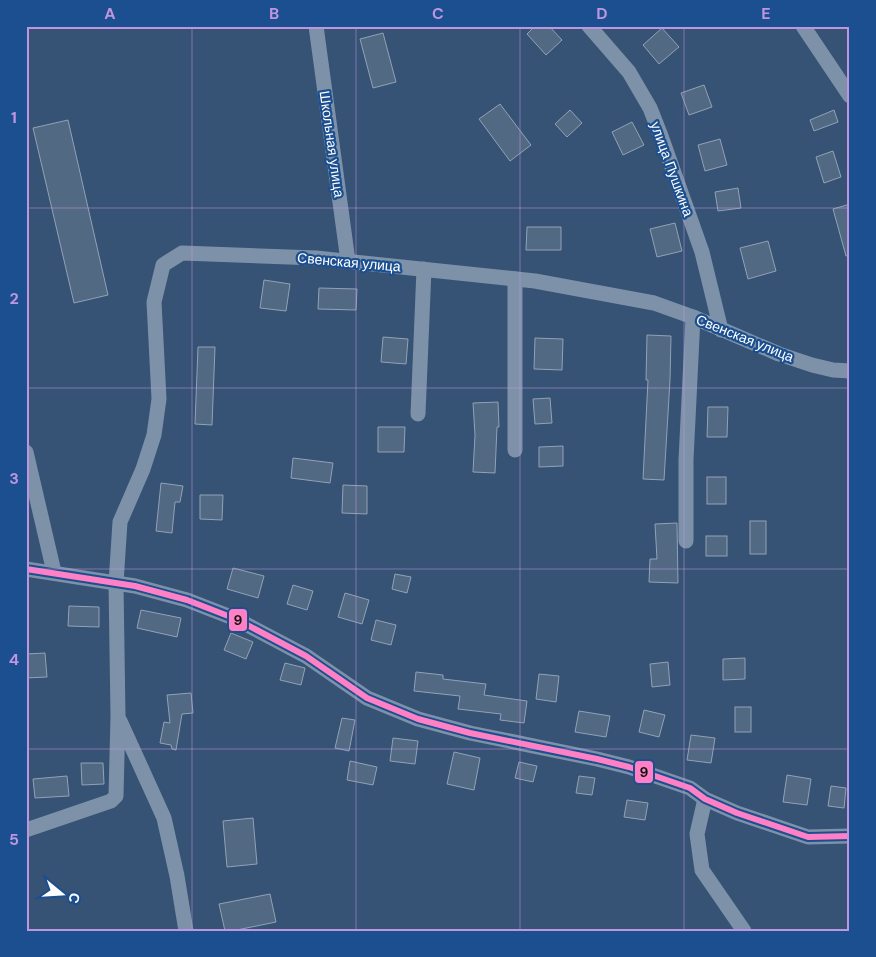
<svg xmlns="http://www.w3.org/2000/svg" width="876" height="957" font-family="'DM Sans',sans-serif">
<rect width="100%" height="100%" fill="#365274"/>
<g fill="#526984" stroke="#92a2b6">
<path d="M535 26H549L562 40 546 55 527 34Z"/>
<path d="M662 28 679 47 659 64 643 45Z"/>
<path d="M383 33 396 82 373 88 360 39Z"/>
<path d="M704 85 712 107 689 115 681 93Z"/>
<path d="M500 104 531 145 510 161 479 119Z"/>
<path d="M570 110 582 123 567 137 555 124Z"/>
<path d="M834 110 838 122 814 131 810 120Z"/>
<path d="M68 120 108 295 74 303 33 128Z"/>
<path d="M632 122 644 145 623 155 612 132Z"/>
<path d="M720 139 727 165 705 171 698 145Z"/>
<path d="M833 151 841 177 824 183 816 157Z"/>
<path d="M738 188 741 208 718 211 715 192Z"/>
<path d="M850 204V255L846 256 833 209Z"/>
<path d="M675 223 682 251 657 257 650 229Z"/>
<path d="M527 227H561V250H526Z"/>
<path d="M768 241 776 271 748 279 740 248Z"/>
<path d="M264 280 290 284 286 311 260 308Z"/>
<path d="M319 288 357 289 356 310 318 309Z"/>
<path d="M647 335 671 336 670 380 664 480 643 479 648 380H646Z"/>
<path d="M383 337 408 339 406 364 381 362Z"/>
<path d="M535 338 563 339 562 370 534 369Z"/>
<path d="M198 347H215L212 425 195 424Z"/>
<path d="M550 398 552 423 535 424 533 399Z"/>
<path d="M498 402 499 427H497L495 473 473 472 475 435 473 403Z"/>
<path d="M708 407H728L727 437H707Z"/>
<path d="M378 427H405L404 452H378Z"/>
<path d="M563 446V466L539 467V447Z"/>
<path d="M293 458 333 463 330 483 291 478Z"/>
<rect x="707" y="477" width="19" height="27"/>
<path d="M161 483 183 486 180 502H175L172 533 156 531Z"/>
<path d="M343 485 367 486V514L342 513Z"/>
<path d="M200 495H223L222 520 200 519Z"/>
<rect x="750" y="521" width="16" height="33"/>
<path d="M677 523 678 583 649 582 650 559H657L655 524Z"/>
<rect x="706" y="536" width="21" height="20"/>
<path d="M233 568 264 576 258 598 227 589Z"/>
<path d="M395 574 411 577 407 593 392 589Z"/>
<path d="M293 585 313 591 307 610 287 604Z"/>
<path d="M345 593 369 600 362 624 338 617Z"/>
<path d="M69 606 99 607V627L68 626Z"/>
<path d="M141 610 181 618 177 637 137 628Z"/>
<path d="M376 620 396 625 391 645 371 640Z"/>
<path d="M231 633 253 642 246 659 224 650Z"/>
<path d="M45 653 47 677 26 678V654Z"/>
<path d="M745 658V679L723 680V659Z"/>
<path d="M668 662 670 685 652 687 650 664Z"/>
<path d="M285 663 305 668 301 685 280 680Z"/>
<path d="M416 672 443 675V679L486 684 484 695 527 701 524 723 500 720 501 714 458 709 460 696 414 691Z"/>
<path d="M539 674 559 676 556 702 536 699Z"/>
<path d="M191 693 193 713 182 714 176 750 172 749 171 745 160 743 164 722 170 723 167 695Z"/>
<rect x="735" y="707" width="16" height="25"/>
<path d="M644 710 665 715 659 737 639 732Z"/>
<path d="M579 711 610 716 606 737 575 732Z"/>
<path d="M342 718 355 720 349 751 335 748Z"/>
<path d="M691 735 715 738 711 763 687 760Z"/>
<path d="M393 738 418 741 415 764 390 761Z"/>
<path d="M454 752 480 758 474 790 447 784Z"/>
<path d="M350 761 377 767 373 785 347 780Z"/>
<path d="M519 762 537 766 533 782 515 778Z"/>
<path d="M81 763H103L104 784 82 785Z"/>
<path d="M787 775 811 779 807 805 783 802Z"/>
<path d="M67 776 69 796 35 798 33 779Z"/>
<path d="M579 776 595 778 592 795 576 793Z"/>
<path d="M831 786 846 788 844 808 828 806Z"/>
<path d="M627 800 648 803 645 820 624 817Z"/>
<path d="M253 818 257 864 227 867 223 821Z"/>
<path d="M270 894 276 922 232 931H225L219 904Z"/>
</g>
<g fill="none" stroke-linecap="round" stroke-linejoin="round">
<g stroke="#7d92a8" stroke-width="15">
<path d="M316 26 348 261"/>
<path d="M589 26 629 72 650 108 661 136 702 252 721 330"/>
<path d="M803 26 850 96"/>
<path d="M515 279V450"/>
<path d="M418 414 424 269"/>
<path d="M26 452 54 572"/>
<path d="M686 541V460L693 317"/>
<path d="M26 569 135 586 187 600 236 619 306 656 367 698 418 719 470 733 597 759 629 767 690 788 705 799 737 813 808 837 850 836"/>
<path d="M120 721 164 818 177 876 186 931"/>
<path d="M705 799 697 834 702 870 744 931"/>
<path d="M26 830 111 801 116 796 118 716 116 583 120 522 143 469 154 435 159 399 154 302 163 265 182 253 316 258 535 281 654 303 693 317 779 354 812 365 833 370 850 371"/>
</g>
<defs>
<path id="bus-1" d="M26 569 135 586 187 600 236 619 306 656 367 698 418 719 470 733 597 759 629 767 690 788 705 799 737 813 808 837 850 836"/>
</defs>
<use href="#bus-1" stroke="#1b4f8f" stroke-width="10"/>
<use href="#bus-1" stroke="#ff80c5" stroke-width="6"/>
</g>
<path fill="none" stroke="#bd96df" stroke-width="1" stroke-opacity="0.55" d="M192 26V931M356 26V931M520 26V931M684 26V931M26 208H850M26 388H850M26 569H850M26 749H850"/>
<g text-anchor="middle" dominant-baseline="central" stroke-width="4.5" stroke-linejoin="round" paint-order="stroke">
<g font-size="14" fill="#fff" stroke="#1b4f8f">
<text transform="translate(332 144) rotate(82)">Школьная улица</text>
<text transform="translate(672 169) rotate(70)">улица Пушкина</text>
<text transform="translate(349 262) rotate(5)">Свенская улица</text>
<text transform="translate(745 338) rotate(22)">Свенская улица</text>
</g>
</g>
<g stroke="#1b4f8f" stroke-width="2">
<rect x="228" y="608" width="20" height="24" rx="5" fill="#ff80c5"/>
<rect x="634" y="760" width="20" height="24" rx="5" fill="#ff80c5"/>
</g>
<g font-size="14" text-anchor="middle" font-weight="bold" fill="#111">
<text x="238" y="625">9</text>
<text x="644" y="777">9</text>
</g>
<rect width="876" height="957" fill="none" stroke="#1b4f8f" stroke-width="55"/>
<g transform="translate(62 894) rotate(108)" stroke="#1b4f8f" stroke-width="4" paint-order="stroke">
<path d="M0-4L9 19L0 12L-9 19Z" fill="#ffffff"/>
<text y="-8" font-size="14" font-weight="bold" text-anchor="middle" fill="#ffffff">С</text>
</g>
<rect x="28" y="28" width="820" height="902" fill="none" stroke="#bd96df" stroke-width="2"/>
<g font-size="16" text-anchor="middle" font-weight="bold" fill="#bd96df">
<text x="110" y="19">A</text>
<text x="274" y="19">B</text>
<text x="438" y="19">C</text>
<text x="602" y="19">D</text>
<text x="766" y="19">E</text>
<text x="14" y="123">1</text>
<text x="14" y="304">2</text>
<text x="14" y="484">3</text>
<text x="14" y="665">4</text>
<text x="14" y="845">5</text>
</g>
</svg>
